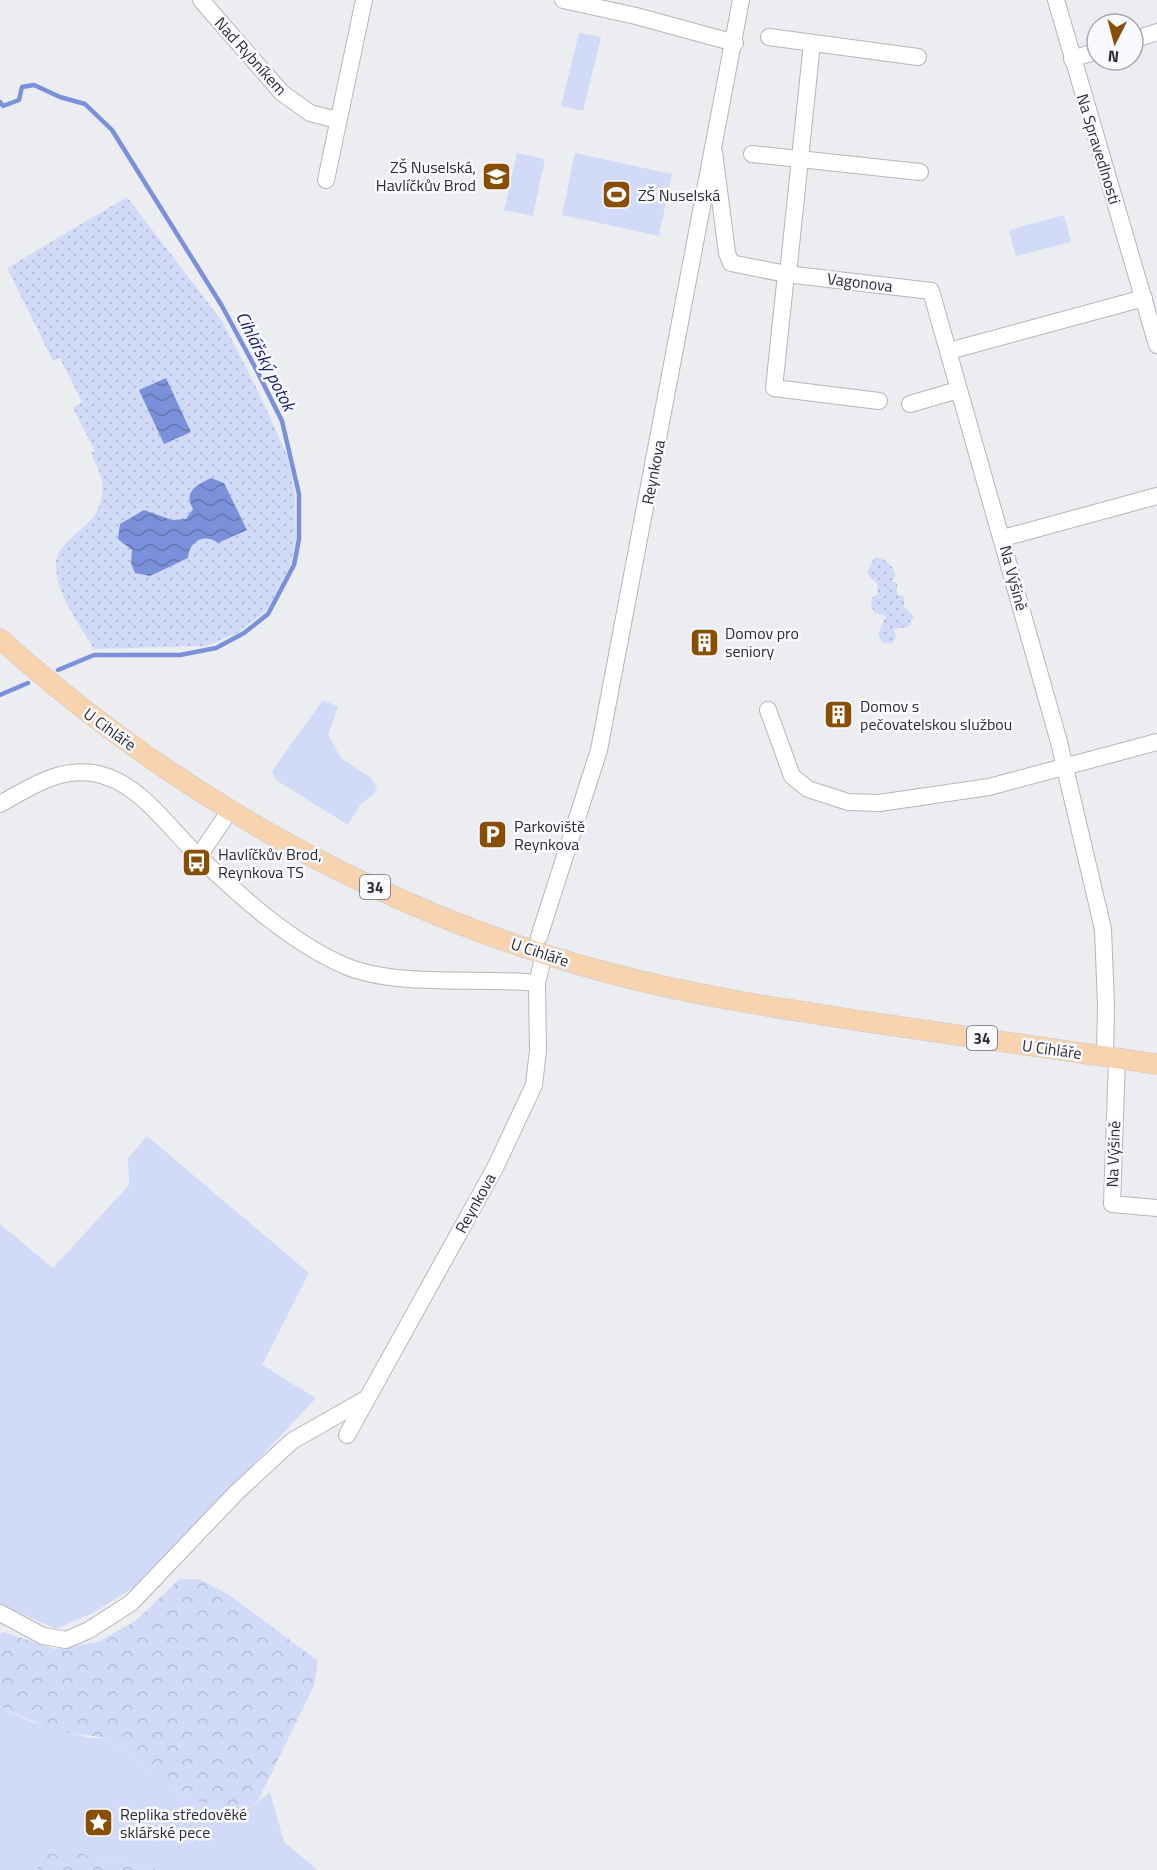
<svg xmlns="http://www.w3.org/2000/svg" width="1157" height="1870" font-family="'Titillium Web',sans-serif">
<defs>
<pattern id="forest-crowns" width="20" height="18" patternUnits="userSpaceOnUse" patternTransform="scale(1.5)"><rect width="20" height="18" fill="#d1dbf7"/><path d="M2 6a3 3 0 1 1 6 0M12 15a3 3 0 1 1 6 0" fill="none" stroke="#b4bcd4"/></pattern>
<pattern id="park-dots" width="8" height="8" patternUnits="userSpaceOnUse" patternTransform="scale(1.5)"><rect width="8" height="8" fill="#d1dbf7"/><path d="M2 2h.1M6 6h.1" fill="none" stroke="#b4bcd4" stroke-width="1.8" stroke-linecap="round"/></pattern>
<pattern id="water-waves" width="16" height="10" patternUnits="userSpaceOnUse" patternTransform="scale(1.5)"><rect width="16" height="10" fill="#7a90da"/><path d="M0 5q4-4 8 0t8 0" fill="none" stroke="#6476b1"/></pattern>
</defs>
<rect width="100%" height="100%" fill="#ebedf1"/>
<g fill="#d1dbf7">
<path d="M579 33 601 37 583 111 561 106Z"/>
<path d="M517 153 545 159 533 216 504 210Z"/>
<path d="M575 153 672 174 659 236 562 215Z"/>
<path d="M1064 215 1071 242 1016 256 1009 230Z"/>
<path d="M323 700 338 707 328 735 341 758 371 778 377 786 374 794 360 805 348 825 276 780 272 771Z"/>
<path d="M147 1136 309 1273 262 1365 316 1398 144 1581 93 1613 56 1629 0 1604V1224L53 1268 129 1185 128 1158Z"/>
<path d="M0 1707 32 1722 90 1738H107L177 1792 194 1800 237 1810 250 1808 270 1792 284 1842 318 1870H160L83 1854 44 1855 36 1870H0Z"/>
</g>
<g fill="url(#forest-crowns)">
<path d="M180 1579H199L229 1595 318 1661 314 1685 259 1799 250 1808 237 1810 194 1800 177 1792 107 1738 56 1731 0 1707V1634L3 1632 55 1649 98 1642 134 1622Z"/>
<path d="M60 1853 83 1854 160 1870H36L44 1855Z"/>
</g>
<g fill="url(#park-dots)">
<path d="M127 197 222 321 257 389 287 455 295 495 296 537 291 565 267 610 236 634 205 646 94 649C80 625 57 596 56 567 54 533 107 531 102 483 102 474 94 462 91 453L95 451 73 408 82 402 60 358 53 361 7 268Z"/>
<path d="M874 558H882L893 568 895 576 892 581 897 583V594L904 597V608L914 616 908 627 894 629 896 638 891 644 882 642 878 634 886 616 875 613 871 606 872 598 878 594 877 584 867 573Z"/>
</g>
<g fill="url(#water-waves)">
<path d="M166 378 191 432 164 444 139 390Z"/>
<path d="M211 478 224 483 247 530 218 543C205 533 189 541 188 558L150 576 135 573 131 563 132 550 118 539 120 524 144 510 172 520 186 519 193 509C183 492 196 485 211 478Z"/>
</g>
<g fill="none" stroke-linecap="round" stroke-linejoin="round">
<g stroke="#7a90da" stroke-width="4.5">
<path d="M0 102 3 106 19 100 22 87 34 85 60 97 85 104 112 130 222 306 256 369 282 421 299 494V539L294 565 268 614 244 633 216 648 180 655H94L58 670"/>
<path d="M0 695 28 683"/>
</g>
<defs>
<g id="minor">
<path d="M201 0 282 93 310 113 337 120"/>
<path d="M563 0 636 16 735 43"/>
<path d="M1056 0 1157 345"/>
<path d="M769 37 918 57"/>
<path d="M1133 40 1157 32"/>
<path d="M1072 59 1097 51"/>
<path d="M714 152 727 253 731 263 786 274 931 291 1059 742 1103 929 1106 1005 1105 1057"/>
<path d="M752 154 920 172"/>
<path d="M326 180 364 0"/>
<path d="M786 274 774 388 879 401"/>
<path d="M788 274 812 43"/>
<path d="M949 351 1144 298"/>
<path d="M910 404 958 390"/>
<path d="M1003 538 1157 496"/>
<path d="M768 710 792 776 808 789 848 802 879 803 989 787 1157 742"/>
<path d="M0 804C29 788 57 768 93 773 138 780 167 826 198 856 240 896 289 941 343 965 394 988 479 977 537 983"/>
<path d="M199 856 230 810"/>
<path d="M539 937 599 750 741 0"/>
<path d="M1117 1058 1112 1204 1157 1208"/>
<path d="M347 1435 495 1168 534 1085 538 1050 537 983 544 954"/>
<path d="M0 1613 43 1636 66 1640 89 1630 131 1603 236 1493 292 1441 364 1400"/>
</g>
<path id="major" d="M0 639C174 795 383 913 609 973 699 997 790 1010 882 1024 974 1037 1065 1051 1157 1064"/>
</defs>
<use href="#minor" stroke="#b4b6ba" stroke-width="18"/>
<use href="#major" stroke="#c8c8c9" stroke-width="21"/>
<use href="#minor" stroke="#fff" stroke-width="16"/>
<use href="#major" stroke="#f8d3b0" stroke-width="20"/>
</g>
<defs>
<symbol id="school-square" viewBox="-11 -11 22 22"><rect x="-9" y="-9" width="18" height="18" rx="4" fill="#884e03" stroke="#f9faff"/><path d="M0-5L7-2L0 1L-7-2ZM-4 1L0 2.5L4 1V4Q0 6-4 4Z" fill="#fff"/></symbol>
<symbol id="stadium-square" viewBox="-11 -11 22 22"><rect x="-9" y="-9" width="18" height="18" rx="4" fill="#884e03" stroke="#f9faff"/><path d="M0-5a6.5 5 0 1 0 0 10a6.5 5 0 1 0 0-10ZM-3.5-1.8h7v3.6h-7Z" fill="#fff"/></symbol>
<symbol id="building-square" viewBox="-11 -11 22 22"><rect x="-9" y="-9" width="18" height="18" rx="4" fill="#884e03" stroke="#f9faff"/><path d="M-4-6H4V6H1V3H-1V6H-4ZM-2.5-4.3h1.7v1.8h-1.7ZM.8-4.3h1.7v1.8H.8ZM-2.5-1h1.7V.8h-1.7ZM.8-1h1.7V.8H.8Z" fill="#fff"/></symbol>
<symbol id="parking-square" viewBox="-11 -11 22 22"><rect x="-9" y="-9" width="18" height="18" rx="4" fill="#884e03" stroke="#f9faff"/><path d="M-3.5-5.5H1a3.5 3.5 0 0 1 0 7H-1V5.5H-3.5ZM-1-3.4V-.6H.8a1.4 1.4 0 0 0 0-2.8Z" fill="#fff"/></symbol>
<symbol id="bus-square" viewBox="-11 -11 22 22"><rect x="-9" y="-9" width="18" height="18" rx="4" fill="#884e03" stroke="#f9faff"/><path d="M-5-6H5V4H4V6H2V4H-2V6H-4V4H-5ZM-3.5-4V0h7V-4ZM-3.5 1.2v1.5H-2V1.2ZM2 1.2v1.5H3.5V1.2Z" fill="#fff"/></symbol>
<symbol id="sight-square" viewBox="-11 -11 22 22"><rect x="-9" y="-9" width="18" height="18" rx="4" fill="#884e03" stroke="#f9faff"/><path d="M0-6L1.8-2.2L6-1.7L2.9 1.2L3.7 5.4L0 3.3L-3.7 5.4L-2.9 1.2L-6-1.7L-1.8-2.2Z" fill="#fff"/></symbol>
</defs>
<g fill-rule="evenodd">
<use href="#school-square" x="480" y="160" width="33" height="33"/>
<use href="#stadium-square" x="600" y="178" width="33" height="33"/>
<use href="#building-square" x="688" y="626" width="33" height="33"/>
<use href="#building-square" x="822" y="698" width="33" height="33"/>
<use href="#parking-square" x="476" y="818" width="33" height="33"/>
<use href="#bus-square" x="180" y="846" width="33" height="33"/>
<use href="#sight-square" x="82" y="1806" width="33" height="33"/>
</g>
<g text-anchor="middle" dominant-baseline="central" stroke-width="5" stroke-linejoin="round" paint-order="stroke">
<g fill="#f9faff" stroke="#6a6a6d" stroke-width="1.5">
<rect x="360" y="875" width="30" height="24" rx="4.5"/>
<rect x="967" y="1026" width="30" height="24" rx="4.5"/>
</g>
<g font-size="15" font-weight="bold" fill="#2d2d2f">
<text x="375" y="887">34</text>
<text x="982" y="1038">34</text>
</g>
<g font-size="16" fill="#2d2d2f" stroke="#f9faff">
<text transform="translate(251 56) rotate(48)">Nad Rybníkem</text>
<text transform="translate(1099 149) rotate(73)">Na Spravedlnosti</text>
<text transform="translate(860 282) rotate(7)">Vagonova</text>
<text transform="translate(653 472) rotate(-79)">Reynkova</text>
<text transform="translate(1014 578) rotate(75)">Na Výšině</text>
<text transform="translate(110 729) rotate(36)">U Cihláře</text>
<text transform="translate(540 952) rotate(18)">U Cihláře</text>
<text transform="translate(1052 1049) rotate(8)">U Cihláře</text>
<text transform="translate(1113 1154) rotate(-88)">Na Výšině</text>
<text transform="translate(475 1203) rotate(-61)">Reynkova</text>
</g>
<g font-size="16" fill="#2d2d2f" stroke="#f9faff" text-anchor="start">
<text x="476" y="167" text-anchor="end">ZŠ Nuselská,<tspan x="476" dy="18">Havlíčkův Brod</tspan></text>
<text x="638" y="195">ZŠ Nuselská</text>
<text x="725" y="633">Domov pro<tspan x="725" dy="18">seniory</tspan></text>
<text x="860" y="706">Domov s<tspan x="860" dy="18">pečovatelskou službou</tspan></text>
<text x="514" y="826">Parkoviště<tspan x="514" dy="18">Reynkova</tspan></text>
<text x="218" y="854">Havlíčkův Brod,<tspan x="218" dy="18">Reynkova TS</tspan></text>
<text x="120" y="1814">Replika středověké<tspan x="120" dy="18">sklářské pece</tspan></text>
</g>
<g font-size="18" font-style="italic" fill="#192278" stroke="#f9faff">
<text transform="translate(266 361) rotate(63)">Cihlářský potok</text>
</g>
</g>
<g transform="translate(1115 42) rotate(186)"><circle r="28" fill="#f9faff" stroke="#a7a8ac" stroke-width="1.5"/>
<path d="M0-4.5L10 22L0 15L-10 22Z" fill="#884e03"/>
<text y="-9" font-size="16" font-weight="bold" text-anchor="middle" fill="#2d2d2f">N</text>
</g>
</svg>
